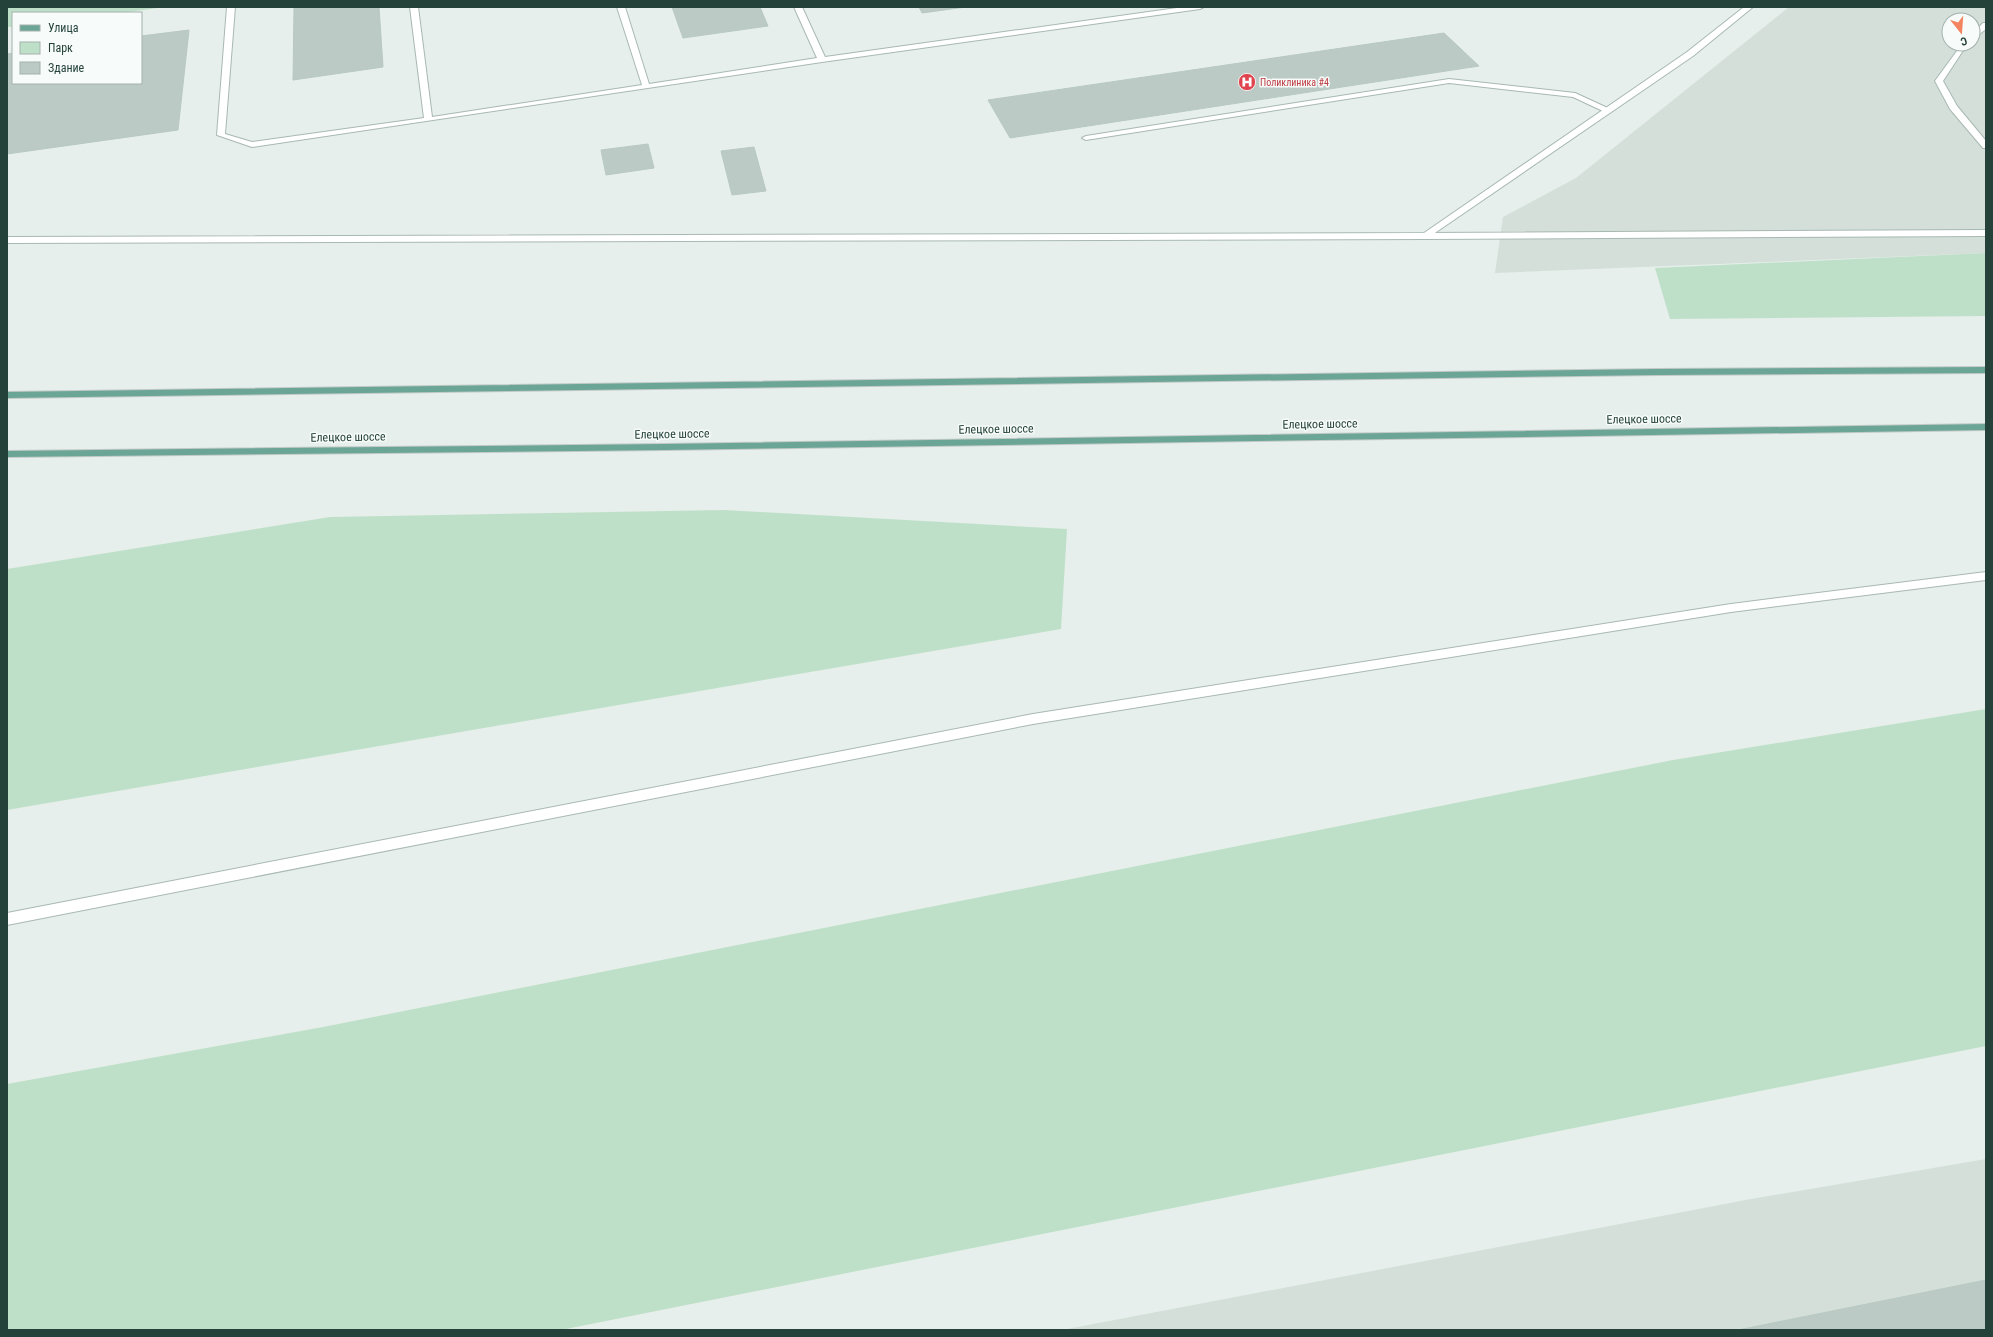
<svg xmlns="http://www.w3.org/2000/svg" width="1993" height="1337" font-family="'Roboto Condensed',sans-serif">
<rect width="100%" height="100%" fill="#e6efeb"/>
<g fill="#d4dfda" fill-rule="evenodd">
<path d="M1789 7H1986V253L1495 273 1503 217 1576 178ZM1949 20H1973V44H1949Z"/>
<path d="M1986 1159V1330H1062L1751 1199Z"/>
</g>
<g fill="#bfe0c8">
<path d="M7 7H165L121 13H13V27H7Z"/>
<path d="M1986 253V316L1670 319 1655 268Z"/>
<path d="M724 510 1067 529 1061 629 7 810V569L330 517Z"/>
<path d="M1986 709V1046L561 1330H7V1084L323 1027 1673 760Z"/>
</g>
<g fill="#bbcac4" stroke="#b8c9c2">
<path d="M294 7H379L383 67 293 80Z"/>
<path d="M672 7H760L768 26 683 38Z"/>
<path d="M919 7H966L922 13Z"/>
<path d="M189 30 178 130 7 154V54L13 53V83H141V36Z"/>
<path d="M1444 33 1479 66 1010 138 988 100Z"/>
<path d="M648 144 654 168 606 175 601 150Z"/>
<path d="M754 147 766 191 732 195 721 151Z"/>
<path d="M1986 1280V1330H1738Z"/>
</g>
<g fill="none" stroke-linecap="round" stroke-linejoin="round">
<defs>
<g id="service">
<path d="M227 7H235L225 134 252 142 424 118 410 7H418L432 117 642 85 617 7H625L649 84 817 58 794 7H802L825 57 1184 7H1204L1200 9 822 62 252 147 217 135Z"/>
<path d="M1983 23H1986V29L1973 39V33Z"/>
<path d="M1962 44H1970L1962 52 1943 81 1957 106 1986 141V148H1983L1950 109 1935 81Z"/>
<path d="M1449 79 1575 93 1612 110 1605 112 1573 97 1449 83 1086 140 1082 138 1086 136Z"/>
<path d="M1986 230V236L1426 239 1422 236 1426 233Z"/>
</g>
<g id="minor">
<path d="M1744 7H1753L1693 56 1426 239 7 243V237L1424 233 1687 52Z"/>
<path d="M1986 572V580L1731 612 1033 724 7 925V913L1033 714 1731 604Z"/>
</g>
<g id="primary">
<path d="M1986 367V373L1657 375 7 398V392L1657 369Z"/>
<path d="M1986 424V430L664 450 7 457V451L664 444Z"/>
</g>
</defs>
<use href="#service" stroke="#a8b8b2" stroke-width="2"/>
<use href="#minor" stroke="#a8b8b2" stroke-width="2"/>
<use href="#primary" stroke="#c2cac8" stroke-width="2"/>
<use href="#service" fill="#fff" fill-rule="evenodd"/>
<use href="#minor" fill="#fff" fill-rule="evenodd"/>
<use href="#primary" fill="#6aa596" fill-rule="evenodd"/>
</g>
<defs>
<symbol id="hospital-disc" viewBox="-11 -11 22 22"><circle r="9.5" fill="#e0444e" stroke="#f7fbf9"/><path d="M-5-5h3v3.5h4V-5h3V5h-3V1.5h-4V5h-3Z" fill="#fff"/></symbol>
</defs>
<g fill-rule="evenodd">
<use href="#hospital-disc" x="1237" y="72" width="20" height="20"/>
</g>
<g text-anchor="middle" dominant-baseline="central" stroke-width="3" stroke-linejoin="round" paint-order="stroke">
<g font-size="10" fill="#be3a42" stroke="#f7fbf9" text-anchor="start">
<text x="1260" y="82">Поликлиника #4</text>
</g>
<g font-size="12" fill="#24423a" stroke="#f7fbf9">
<text transform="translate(1644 419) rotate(-1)">Елецкое шоссе</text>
<text transform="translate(1320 424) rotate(-1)">Елецкое шоссе</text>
<text transform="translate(996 429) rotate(-1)">Елецкое шоссе</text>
<text transform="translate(672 434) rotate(-1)">Елецкое шоссе</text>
<text transform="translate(348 437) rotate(-1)">Елецкое шоссе</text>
</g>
</g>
<rect width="1993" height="1337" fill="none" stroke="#24423a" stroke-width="16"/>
<rect x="12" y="12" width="130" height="72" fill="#f7fbf9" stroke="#a3b1ad"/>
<rect x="20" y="25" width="20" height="6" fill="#6aa596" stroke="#a3b1ad"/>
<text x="48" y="32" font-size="12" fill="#24423a">Улица</text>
<rect x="20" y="42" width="20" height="12" fill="#bfe0c8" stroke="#a3b1ad"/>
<text x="48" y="52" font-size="12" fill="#24423a">Парк</text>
<rect x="20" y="62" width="20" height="12" fill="#bbcac4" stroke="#a3b1ad"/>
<text x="48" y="72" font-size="12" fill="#24423a">Здание</text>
<g transform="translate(1961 32) rotate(163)"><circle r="19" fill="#f7fbf9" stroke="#a3b1ad"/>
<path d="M0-3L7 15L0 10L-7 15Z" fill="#f4845f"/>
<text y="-6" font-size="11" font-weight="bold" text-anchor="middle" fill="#24423a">С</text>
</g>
</svg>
